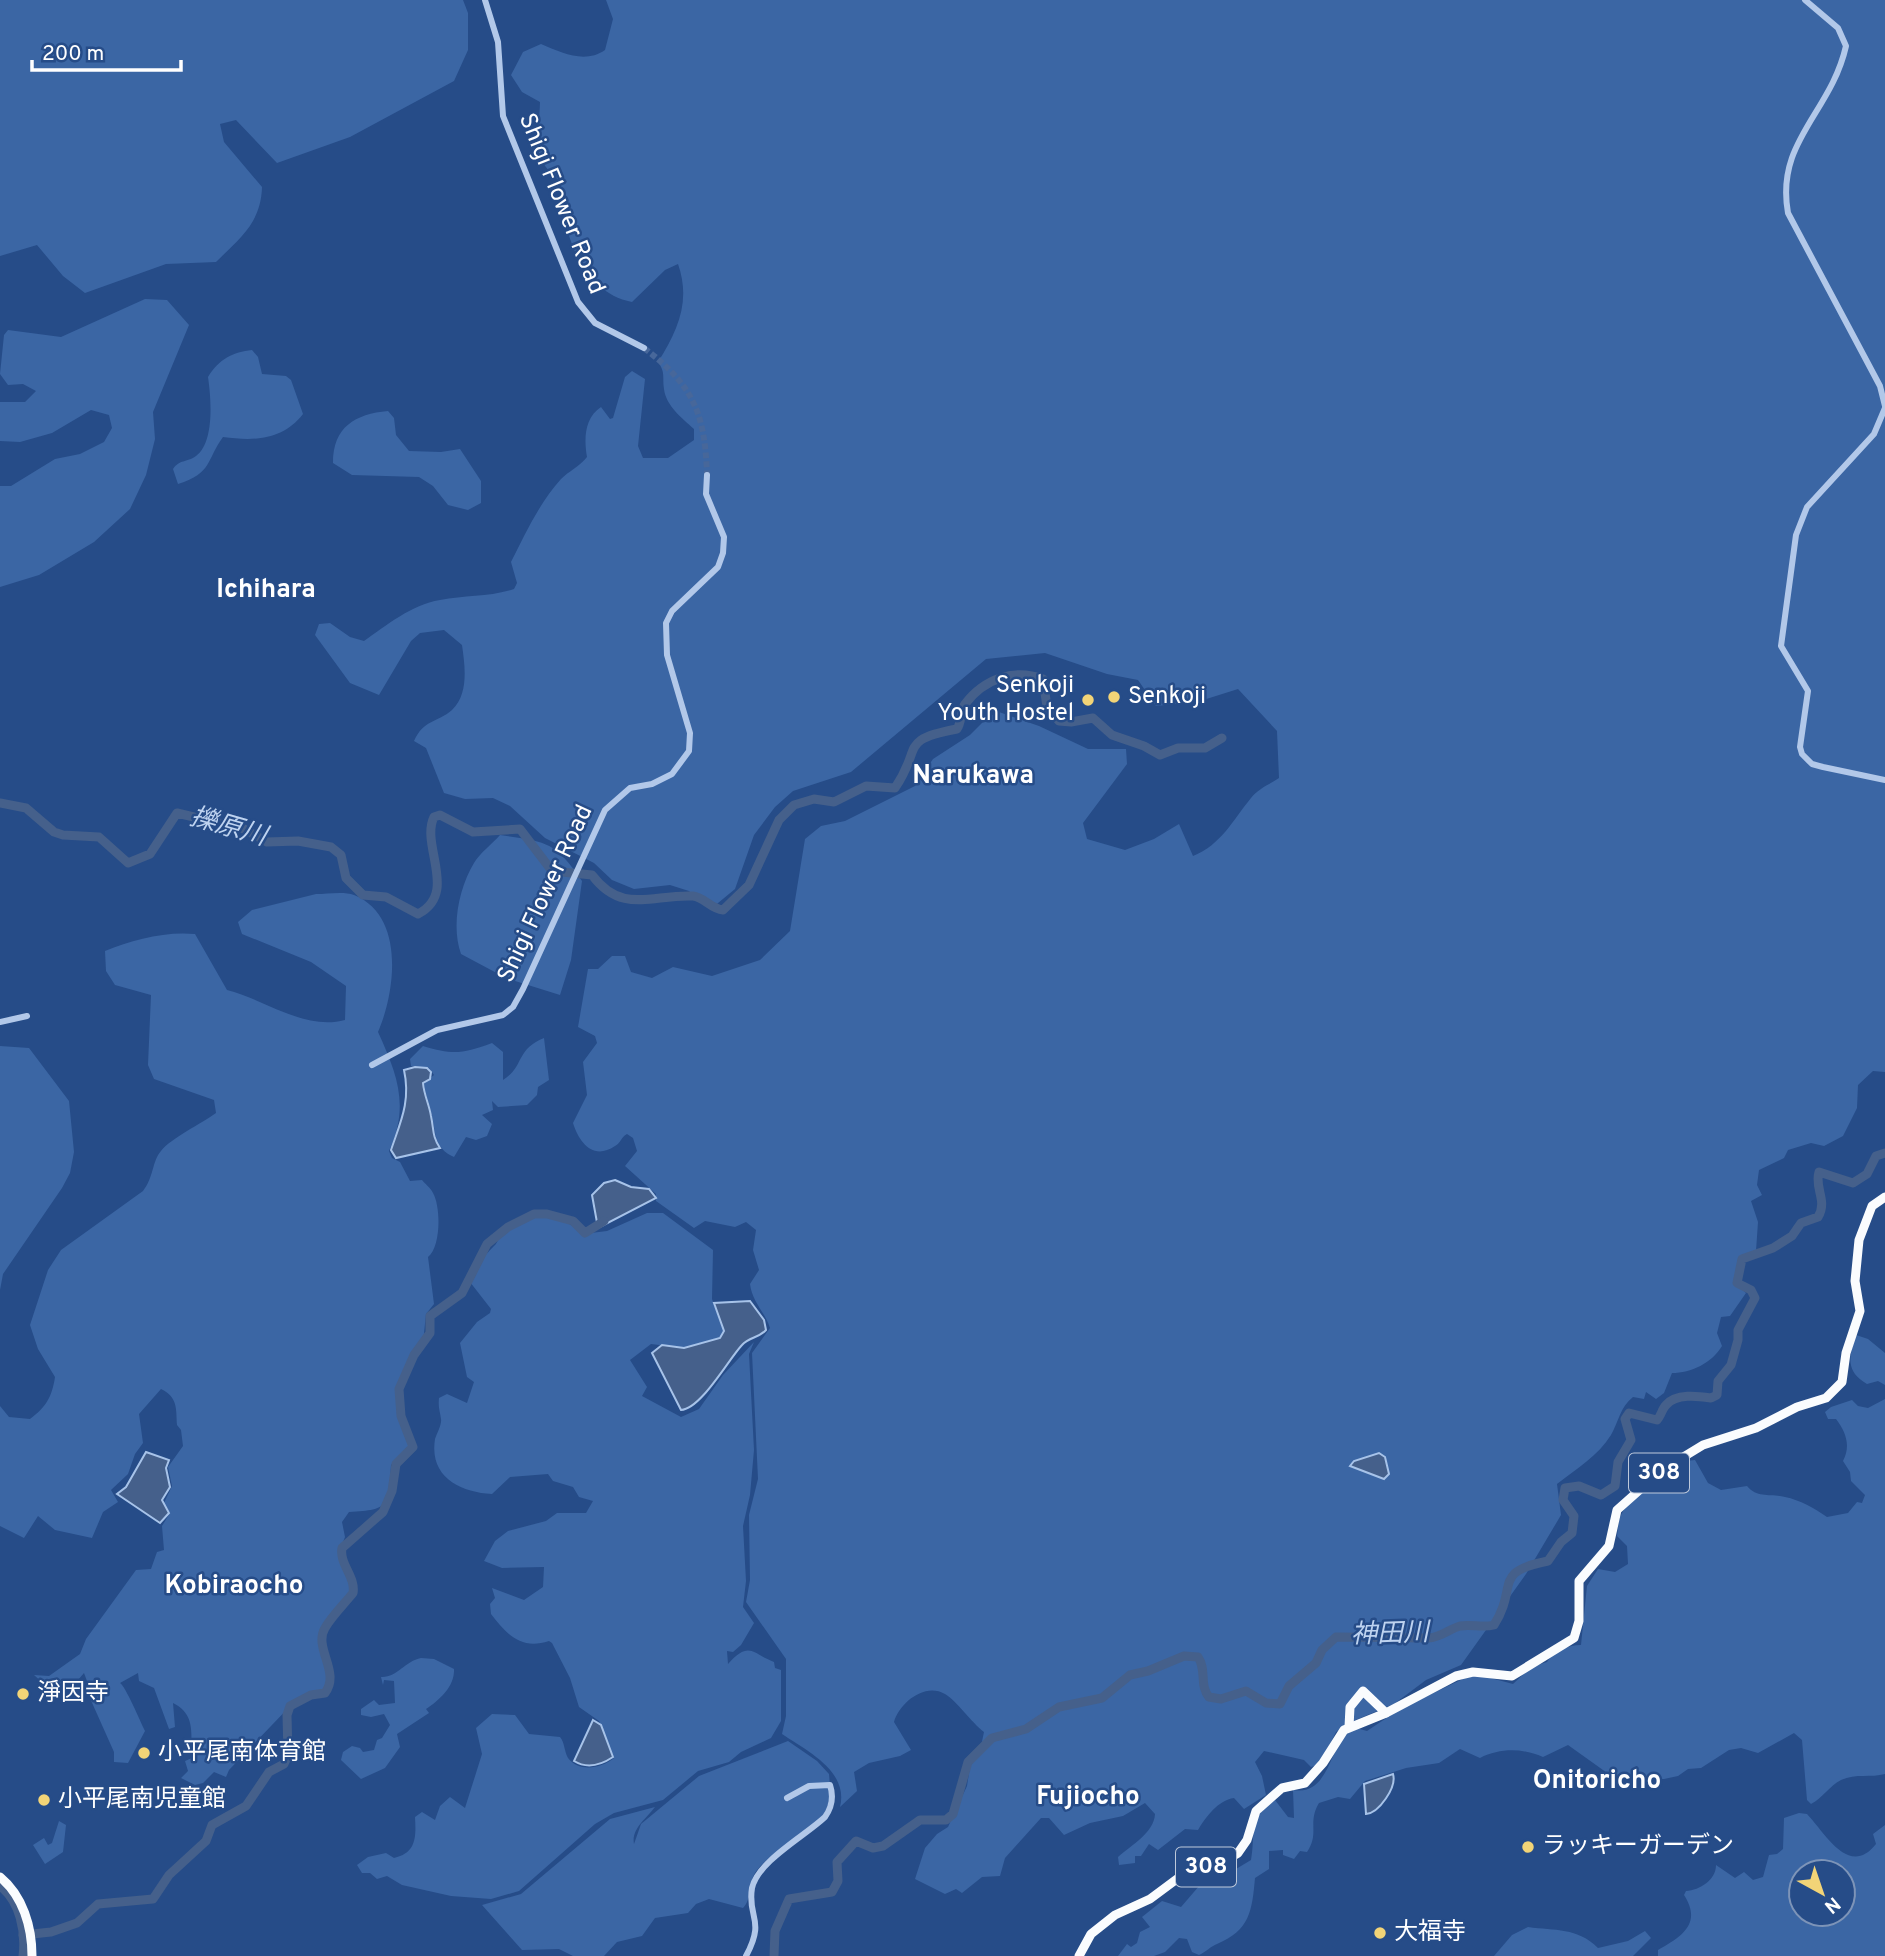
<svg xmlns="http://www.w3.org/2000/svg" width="1885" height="1956" font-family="Overpass,'Noto Sans JP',sans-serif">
<rect width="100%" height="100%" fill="#264c88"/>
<g fill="#3b66a4" fill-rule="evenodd">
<path d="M0 0H463L468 13V50L454 81 350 137 277 163 236 120 220 124 224 142 262 187C261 223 240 238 216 262L166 264 85 293 63 276 37 245 0 256Z"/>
<path d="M606 0H1885V1072L1873 1071 1858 1085 1857 1108 1843 1136 1824 1146 1811 1143 1788 1150 1784 1158 1759 1170 1757 1185 1762 1195 1751 1201 1758 1222 1756 1251C1736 1256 1737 1264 1735 1283L1746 1293 1730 1316 1721 1317 1717 1333 1722 1346C1712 1363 1691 1373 1672 1373L1664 1393 1656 1399 1646 1392 1644 1399 1633 1397C1620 1407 1619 1421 1611 1435 1598 1456 1576 1469 1557 1484L1561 1515 1526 1574 1461 1665 1426 1680 1394 1704 1346 1724 1336 1732 1320 1764 1311 1767 1304 1760 1264 1751 1255 1762 1262 1776 1266 1795 1244 1809 1234 1798C1218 1800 1205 1818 1198 1830L1185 1829 1158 1850 1149 1844 1141 1856H1135V1863L1119 1865 1118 1857C1131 1845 1154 1833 1155 1814L1145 1803 1123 1816 1090 1823 1064 1835 1049 1818H1041L1005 1858 1000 1876 982 1877 962 1893 956 1889 945 1894 915 1879 925 1848 937 1834 948 1827 967 1786 971 1760 980 1751 984 1732C971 1722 957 1701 945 1694 924 1682 899 1704 894 1722L911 1750 900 1756 869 1763 854 1772 857 1791 840 1807C849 1771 807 1751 782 1734L786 1716V1659L746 1602 750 1580 749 1515 758 1479 752 1353 770 1328C765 1312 752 1302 750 1284L759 1270 753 1250 756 1230 746 1222 735 1227 705 1221 694 1228 656 1201V1194L625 1166 637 1151 633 1138 627 1134C621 1137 621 1143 615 1146 593 1161 579 1142 573 1123L587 1095 583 1062 597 1043 595 1036 578 1027 588 969H598L612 956H625L631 972 652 978 673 967 712 976 760 960 790 931 805 839 821 826 845 821 915 786 933 759 970 735 988 717 999 712 1039 726 1088 749H1126L1127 764 1083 823 1087 839 1125 850 1154 839 1179 824 1193 856C1221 845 1233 820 1251 798 1258 789 1270 784 1279 778L1277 731 1238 689 1200 701 1156 706 1138 680 1107 674 1045 653 986 659 851 772 793 791 775 807 754 835 735 889 712 908 699 902 689 891 670 885 634 889 612 880 594 863 545 838 510 806 493 798 465 799 444 793 426 748 414 741C424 719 437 723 452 710 469 694 465 666 462 645L444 630 420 633 411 641 379 695 350 683 315 635 319 624 330 623 350 637 364 641C387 625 411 605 440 600 465 595 490 597 514 589L517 583 511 562C525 534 540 502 561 479 569 471 579 467 587 457 584 440 584 418 601 407L610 419 613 418 625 377 632 371 645 379 638 446 643 458H668L694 440V429C682 418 666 406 664 389 662 377 666 373 658 362 678 330 691 301 678 264L665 270 632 302C580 292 561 229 561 182 529 157 539 140 540 102L522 92 511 75 523 52 541 44C562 53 585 64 605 50L613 19Z"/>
<path d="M145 299 167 300 189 325 153 412 155 439 146 475 130 509 94 542 39 575 0 587V486H11L55 459 80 454 104 442 112 428 109 415 91 410 52 433 20 442 0 441V402H25L36 391 23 384 8 385 0 374 4 335 8 330 61 337Z"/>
<path d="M252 350 258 357 262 374 286 376 291 380 303 414C282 441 253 441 223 437 206 460 213 473 178 484L173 469C180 459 186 463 196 456 215 442 211 397 208 377 219 359 233 352 252 350Z"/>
<path d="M388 411 394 418 396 435 409 451 441 452 460 449 481 481V503L468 510 448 505 433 486 419 477 352 475 333 463C333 427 355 414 388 411Z"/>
<path d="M500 835C546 842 554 840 582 881L571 960 560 995 506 978 461 954C451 926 459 888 474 863 480 853 492 844 500 835Z"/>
<path d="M316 894C327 894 344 891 354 895 406 916 395 993 378 1032 397 1074 410 1106 389 1151L392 1158 400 1162 410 1181 422 1180C425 1184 431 1188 433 1193 441 1207 441 1247 428 1257L434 1304 426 1314 423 1343C413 1351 410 1359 404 1370 392 1399 398 1418 410 1446L391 1465C389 1505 391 1510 349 1512L342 1522 345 1537 338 1555 352 1583V1590L321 1631 328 1686 324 1692 294 1702 229 1770 226 1777 214 1772 203 1783 195 1785 181 1778 188 1771 185 1761 192 1758C190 1735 197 1715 173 1703L175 1727 169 1729 154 1688 139 1681 138 1673 120 1683C126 1687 140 1721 145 1731L128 1763 114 1762V1752L89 1696 95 1692 90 1689 84 1673 78 1680 66 1682 52 1691 34 1675 49 1676 80 1654 86 1639 136 1570 151 1569 157 1552 164 1550 162 1526 170 1513 164 1503 172 1486 168 1467 183 1446 181 1430 177 1425C176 1409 178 1397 161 1389L139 1414 143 1443 135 1454 128 1474 111 1490 118 1502 103 1512 92 1538 55 1530 38 1516 24 1538 0 1526V1406L9 1417 30 1419C46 1407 52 1397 55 1377L38 1349 30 1325 48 1270 61 1250 143 1191C154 1177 152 1161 161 1151 171 1138 201 1124 216 1113L214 1100 154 1079 148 1065 151 995 115 985 106 971 105 951C132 940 165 931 195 934L227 990C264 999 304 1031 345 1020L346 986 311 962 242 934 238 922 252 910Z"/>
<path d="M544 1038 549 1080 538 1087 537 1095 527 1105 498 1107 492 1101 493 1110 482 1115 492 1124 487 1136 476 1140 466 1137 454 1157C434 1148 436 1134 432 1116 430 1104 425 1095 424 1083L434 1075 429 1068 411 1066 410 1059 423 1046C453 1055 462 1054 492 1043L503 1052V1080C525 1066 515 1050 544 1038Z"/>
<path d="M0 1046 29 1048 69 1101 74 1152 70 1173 62 1188 3 1274 0 1290Z"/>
<path d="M647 1213H663L713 1250 712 1299 724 1333 722 1337 684 1348 651 1344 630 1360 647 1387 642 1396 681 1417 699 1409 723 1375 754 1342 749 1354 754 1450 750 1495 743 1526 746 1581 743 1607 754 1623 741 1645 733 1652 727 1651 728 1664C750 1640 752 1654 774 1662L775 1668 781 1670V1721L771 1738 741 1752 729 1762 698 1771 663 1800 614 1813 595 1824 519 1891 491 1899 451 1896 402 1885 387 1876 377 1879 370 1873H362L357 1865 368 1857 386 1853 394 1858C417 1853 416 1836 415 1817L422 1812 435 1820 440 1806 450 1797 465 1808 482 1754 476 1728 492 1714 515 1715 529 1734 560 1737C565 1743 564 1751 568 1758 579 1773 602 1768 614 1758L599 1721 579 1707 570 1678 552 1643 549 1641C521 1650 507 1635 491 1614L490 1604 495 1598 492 1588 524 1600 543 1587 544 1567 502 1568 484 1561 495 1541 508 1531 546 1521 557 1513H586L593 1501 579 1497 573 1487 553 1481 548 1474 510 1477 492 1494C460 1492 429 1477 435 1439 437 1433 442 1424 441 1419 440 1411 438 1408 439 1398L447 1394 467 1403 474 1382 467 1377 460 1343 477 1322 490 1313 491 1309 470 1282C478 1261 479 1262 494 1246 498 1243 499 1236 503 1232 527 1210 560 1212 583 1234L607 1231Z"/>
<path d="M1856 1335 1868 1339 1885 1353V1385L1878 1381 1867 1384C1845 1371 1849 1357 1856 1335Z"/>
<path d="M1885 1399V1774C1871 1778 1856 1773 1841 1780 1829 1786 1823 1798 1811 1804L1807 1800 1802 1740 1794 1733 1758 1753 1741 1748 1729 1750 1701 1768 1688 1769 1678 1776 1664 1779 1617 1780 1568 1745 1543 1757C1522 1748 1500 1748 1480 1758L1460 1749 1439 1763 1406 1768 1365 1781 1350 1799 1338 1797 1319 1803C1307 1823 1320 1833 1307 1852L1300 1851 1294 1859 1283 1855V1850L1269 1851V1869L1255 1878C1252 1911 1250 1930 1217 1944 1211 1946 1206 1952 1199 1955L1192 1952 1187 1939 1179 1938 1165 1952 1154 1956H1118L1127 1944 1131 1947 1137 1943 1140 1932 1150 1927 1142 1917 1162 1901 1181 1907 1206 1878 1215 1875 1227 1880 1237 1876 1236 1869 1251 1860C1256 1833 1247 1818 1275 1800L1288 1817 1294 1818 1293 1790C1328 1796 1329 1751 1348 1730L1356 1728 1367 1731 1400 1709 1467 1677 1476 1674 1513 1684 1531 1667 1547 1662C1553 1651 1569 1645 1581 1645L1587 1586 1598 1569 1615 1572 1628 1564 1627 1546 1617 1536C1618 1529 1618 1521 1621 1515 1631 1495 1673 1460 1695 1460L1708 1483 1721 1490 1747 1486C1758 1499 1771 1493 1785 1497 1800 1500 1814 1508 1827 1517L1848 1513 1857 1502 1862 1503 1865 1495 1851 1481 1850 1472 1843 1461C1851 1446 1846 1432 1836 1419H1828L1825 1412 1831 1407 1852 1400 1858 1406 1868 1408Z"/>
<path d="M421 1658 434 1659 454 1669C455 1687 438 1701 426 1709L429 1713 397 1734 400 1747 385 1768 361 1779 341 1760 343 1752 352 1746 360 1748 363 1752 374 1750 377 1740 382 1738 390 1725 384 1714 371 1717 361 1715V1709L374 1700 379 1705 395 1703 394 1681 384 1680 383 1685 381 1677C397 1678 405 1661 421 1658Z"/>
<path d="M788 1741 817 1761 829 1774C830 1785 831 1797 827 1807 819 1832 770 1849 755 1873 748 1885 752 1899 743 1908L709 1899 696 1904 688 1913 655 1918 642 1936 617 1942 604 1956H573L559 1949 522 1950 482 1905 521 1894 610 1819 655 1807C646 1819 631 1829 634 1844L641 1824 699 1776Z"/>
<path d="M1799 1813 1807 1814C1826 1834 1849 1878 1876 1844L1873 1834 1885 1825V1956H1658V1950C1683 1936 1702 1923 1684 1895L1686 1891C1700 1890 1716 1880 1716 1865L1735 1878 1744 1872 1753 1880 1763 1877 1769 1855 1777 1854 1783 1849 1784 1818ZM1843 1872V1914H1801V1872Z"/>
<path d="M59 1821 66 1825 63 1852 45 1864 33 1845 44 1838 48 1845 52 1843Z"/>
<path d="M1528 1927C1555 1931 1577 1927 1598 1948L1628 1941 1645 1931 1651 1938 1633 1956H1494L1512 1935Z"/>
</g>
<g fill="#45608b" stroke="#a7c3e9" stroke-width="2">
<path d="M415 1067 427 1068 431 1072 430 1079 423 1083C424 1095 429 1104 431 1116 434 1130 432 1136 440 1148L396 1158 391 1150C400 1123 411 1102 404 1070Z"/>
<path d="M615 1180 631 1187 649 1189 656 1198 598 1228 592 1195 604 1183Z"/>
<path d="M750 1301 764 1320 766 1330C759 1338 749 1337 742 1345 728 1360 701 1409 681 1410L652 1353 662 1345 684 1348 720 1338 724 1331 714 1303Z"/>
<path d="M146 1452 169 1460 166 1468 170 1487 162 1500 169 1513 160 1523 117 1494 126 1487Z"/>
<path d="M1379 1453 1385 1457 1389 1474 1384 1479 1350 1466 1354 1461Z"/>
<path d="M593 1720 601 1725 613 1757C601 1765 587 1769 574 1761Z"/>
<path d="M1393 1774C1397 1787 1379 1813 1366 1814L1364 1784Z"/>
</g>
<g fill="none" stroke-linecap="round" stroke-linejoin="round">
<g stroke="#45608b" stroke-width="9">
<path d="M0 803 26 808 54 832 63 835 99 837 128 863 150 854 177 813 244 829 267 842 298 841 331 847 341 855 346 878 363 895 386 897 418 914C459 893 420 845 434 817L440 815 473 832 520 829 552 871 592 875C622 915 652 894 693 896 704 897 711 909 723 910L749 885 779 820 794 805 814 799 834 802 866 786 895 788C923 747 898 740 957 729 962 722 960 712 965 704 984 679 1014 668 1043 679L1047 707 1059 721 1071 722 1093 718 1112 735 1144 746 1160 755 1178 748H1205L1222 738"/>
<path d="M0 1886C20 1901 26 1932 23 1956"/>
<path d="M23 1935 51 1932 77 1923 98 1904 153 1899 169 1875 206 1841 212 1825 246 1806 269 1772 284 1764 288 1755 287 1715 290 1706 311 1695 325 1693C341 1672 313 1648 325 1628 331 1617 345 1603 353 1593 356 1577 339 1564 342 1548L383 1512 392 1491 396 1464 413 1447 401 1416 399 1389 414 1355 430 1333V1316L462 1293 487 1244 508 1227 534 1214H547L573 1221 585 1233 604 1221"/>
<path d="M774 1956 775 1931 789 1899 832 1892 838 1881 837 1862 856 1841 873 1848 883 1846 920 1820H946L953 1814 968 1762 992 1738 1026 1729 1059 1707 1102 1698 1130 1675 1148 1671 1184 1656 1198 1657C1207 1670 1199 1685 1209 1697L1221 1699 1246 1691 1266 1703 1280 1704 1289 1686 1316 1663 1322 1650 1336 1637 1429 1638C1442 1637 1449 1629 1460 1626 1472 1624 1482 1628 1494 1625 1519 1586 1491 1572 1548 1561L1561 1542 1572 1533 1574 1516 1563 1500 1565 1488 1579 1486 1601 1495 1615 1486 1618 1462 1631 1440 1625 1419 1629 1413 1657 1420C1661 1416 1662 1409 1666 1405 1676 1393 1698 1396 1711 1398L1717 1395 1718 1381 1731 1365 1738 1340V1330L1755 1298 1751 1290 1737 1283 1742 1259 1773 1248 1792 1236 1801 1223 1818 1217C1828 1201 1814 1188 1819 1172L1853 1183 1867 1174 1876 1156 1885 1153"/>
</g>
<path stroke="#47679a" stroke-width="6" stroke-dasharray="6 3" stroke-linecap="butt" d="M644 348C694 386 705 414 707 475"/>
<g stroke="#b2c8e9" stroke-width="6">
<path d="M485 0 498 42 503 116 578 302 595 323 644 348"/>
<path d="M1805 0 1838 28 1846 46C1831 113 1775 141 1788 213L1880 386 1885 406"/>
<path d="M1885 408 1874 434 1807 507 1796 535 1781 646 1808 691 1800 747 1802 754 1812 764 1823 767 1885 780"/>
<path d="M0 1022 27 1016"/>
<path d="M372 1065 437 1030 503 1015 513 1007 523 989 605 810 630 788 652 784 672 774 689 751 690 733 667 655 666 623 672 611 718 567 723 553 724 537 706 494 707 475"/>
<path d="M746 1956C766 1919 747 1918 752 1888 758 1861 805 1836 825 1817 832 1807 834 1797 830 1785L809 1786 787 1798"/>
</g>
<g stroke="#fafcfe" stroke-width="9">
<path d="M1349 1727 1350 1707 1363 1691 1386 1713"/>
<path d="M0 1877C23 1896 32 1927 32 1956"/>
<path d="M1079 1956 1091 1934 1115 1915 1150 1899 1185 1873 1221 1863 1238 1853 1247 1840 1256 1811 1282 1788 1305 1783 1323 1763 1344 1730 1386 1713 1456 1676 1473 1672 1512 1676 1574 1638 1579 1621V1581L1609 1546 1617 1510 1662 1470 1703 1445 1756 1428 1797 1407 1826 1398 1842 1382 1846 1353 1860 1311 1855 1281 1859 1240 1872 1206 1885 1197"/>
</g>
</g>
<g fill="#f2d477" stroke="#264c88" stroke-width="2.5">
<circle cx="1114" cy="697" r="7"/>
<circle cx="1088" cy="700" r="7"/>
<circle cx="23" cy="1694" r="7"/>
<circle cx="144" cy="1753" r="7"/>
<circle cx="44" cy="1800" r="7"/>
<circle cx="1528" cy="1847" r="7"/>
<circle cx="1380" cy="1933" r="7"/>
</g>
<g text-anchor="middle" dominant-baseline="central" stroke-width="5" stroke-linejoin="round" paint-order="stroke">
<g fill="#264c88" stroke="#bec9db" stroke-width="2">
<rect x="1629" y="1453.5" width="60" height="39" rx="5"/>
<rect x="1176" y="1847.5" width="60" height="39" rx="5"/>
</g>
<g font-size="23" font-weight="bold" fill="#fff">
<text x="1659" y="1473">308</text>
<text x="1206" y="1867">308</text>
</g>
<g font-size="24" fill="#fff" stroke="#264c88">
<text transform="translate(561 204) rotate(68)">Shigi Flower Road</text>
<text transform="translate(546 894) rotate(-65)">Shigi Flower Road</text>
</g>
<g font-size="24" fill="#fff" stroke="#264c88" text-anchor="start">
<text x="1074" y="686" text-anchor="end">Senkoji<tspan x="1074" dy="28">Youth Hostel</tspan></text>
<text x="1128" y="697">Senkoji</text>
<text x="37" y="1694">淨因寺</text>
<text x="158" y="1753">小平尾南体育館</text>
<text x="58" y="1800">小平尾南児童館</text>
<text x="1542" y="1847">ラッキーガーデン</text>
<text x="1394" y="1933">大福寺</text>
</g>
<g font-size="26" font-weight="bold" fill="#fff" stroke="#264c88">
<text x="266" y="590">Ichihara</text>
<text x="973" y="776">Narukawa</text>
<text x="234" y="1586">Kobiraocho</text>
<text x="1597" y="1781">Onitoricho</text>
<text x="1088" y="1797">Fujiocho</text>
</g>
<g font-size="26" font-style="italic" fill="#bed3f0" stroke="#264c88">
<text transform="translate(228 828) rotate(16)">擽原川</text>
<text transform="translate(1390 1635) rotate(-2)">神田川</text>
</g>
</g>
<g transform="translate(1822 1893) rotate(140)"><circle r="33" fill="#264c88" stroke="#7d94b8" stroke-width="2"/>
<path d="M0-5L12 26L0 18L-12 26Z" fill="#f2d477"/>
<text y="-10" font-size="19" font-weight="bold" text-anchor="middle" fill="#ffffff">N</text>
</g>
<path d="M32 60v10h149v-10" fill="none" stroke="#ffffff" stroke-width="3.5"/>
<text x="42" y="60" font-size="21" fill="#ffffff" stroke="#264c88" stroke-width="5" paint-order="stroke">200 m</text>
</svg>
